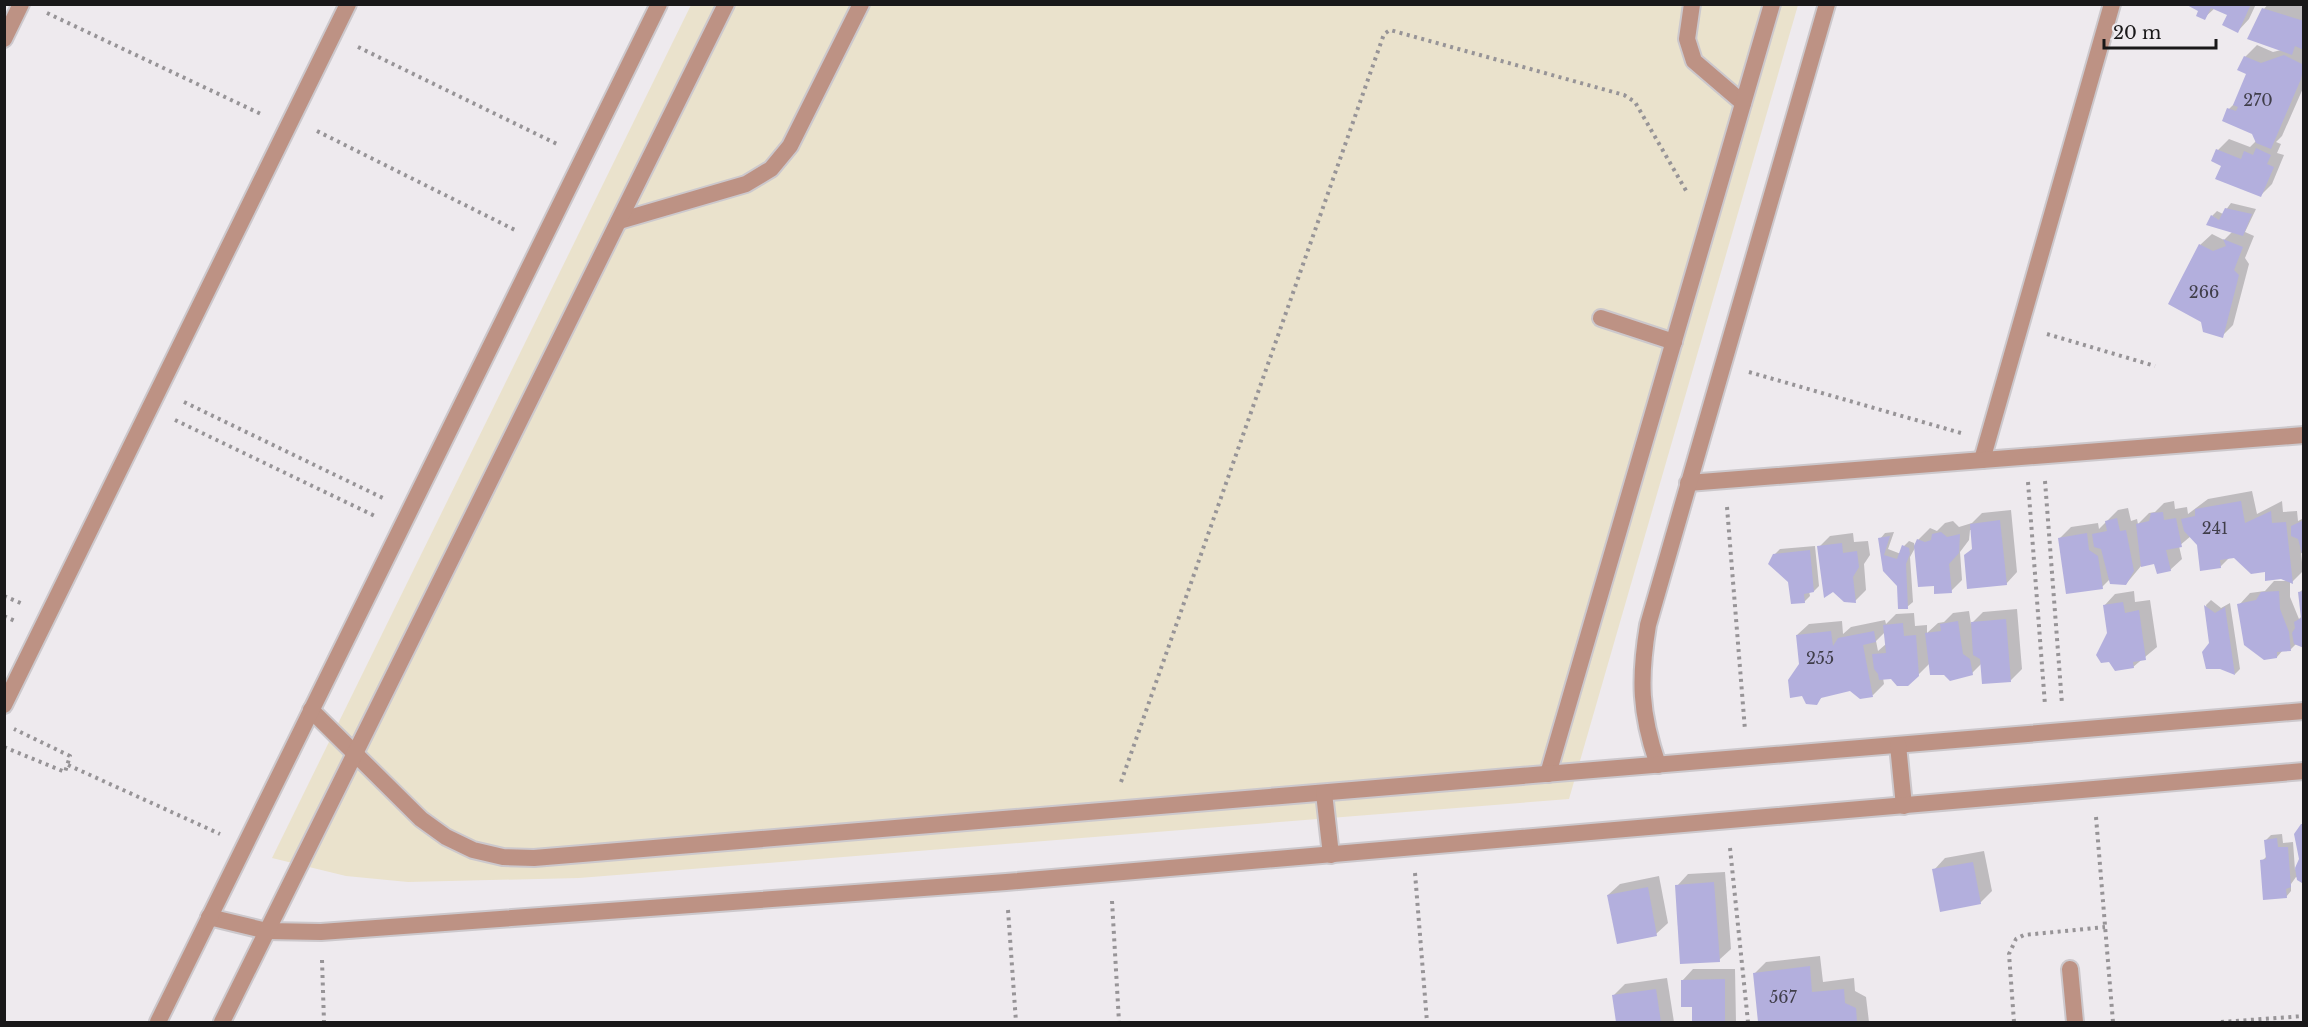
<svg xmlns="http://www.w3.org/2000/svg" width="2308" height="1027" font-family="'Libre Baskerville',serif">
<rect width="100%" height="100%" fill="#eeeaee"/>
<path fill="#eae2cc" d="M691 5H1798L1569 799 579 878 408 882 346 876 272 858Z"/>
<g fill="#0003" fill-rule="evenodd">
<path d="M2188 4H2256L2249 19 2238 31 2228 14 2215 8 2204 18 2200 10Z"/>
<path d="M2268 4H2296L2304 7V86L2282 136 2276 142 2281 144 2277 153 2284 155 2272 184 2260 196 2223 165 2218 150 2229 139 2250 147 2256 141 2253 132 2229 109 2236 102 2248 73 2245 57 2257 45 2273 52 2281 50 2264 9Z"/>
<path d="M2231 203 2256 209 2245 232 2254 236 2245 258 2249 264 2233 325 2222 336 2200 245 2212 234 2224 240 2233 231 2212 216 2217 211 2223 214Z"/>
<path d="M2252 491 2257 514 2282 501 2283 512 2297 511 2298 521 2304 518V554L2301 553 2303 571 2292 582 2290 581V597L2299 619 2302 616 2300 592 2304 588V647L2297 643 2291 649 2283 650 2277 657 2239 605 2250 593 2265 591 2274 581H2289L2234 556 2230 557 2220 567 2191 536 2179 546 2182 559 2170 570 2155 563 2141 566 2126 584 2110 579 2102 587 2059 539 2071 527 2098 523 2099 529 2118 510 2128 508 2131 521 2137 519 2138 524 2149 513 2155 512 2164 503 2174 501 2175 509 2187 507 2188 514 2208 499Z"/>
<path d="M2011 510 2017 572 2006 584 1972 530H1970L1969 540 1960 552 1962 580 1951 591 1935 584 1918 540 1930 528 1937 531 1945 523 1953 521 1959 527 1972 523 1982 513Z"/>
<path d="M1894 532 1888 549 1901 554 1904 546 1909 541 1914 543 1915 548 1910 557 1913 602 1907 607 1898 586 1884 571 1880 539 1885 533Z"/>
<path d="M1853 533 1854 542 1868 541 1870 555 1864 564 1866 590 1855 601 1819 547 1830 536Z"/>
<path d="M1815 546 1819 586 1814 591H1809L1810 596 1804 602 1774 555 1780 549Z"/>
<path d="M2134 591 2135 602 2150 600 2157 647 2133 667 2108 633 2104 606 2115 594Z"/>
<path d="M2211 600 2221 608 2230 603 2240 669 2235 674 2210 643 2206 605Z"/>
<path d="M2017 609 2022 669 2011 680 1982 663 1972 673 1930 663 1918 675 1883 678 1884 684 1873 695 1850 690 1823 696 1816 703 1800 665 1797 635 1809 624 1842 621 1843 634 1851 627 1885 620 1886 624 1896 614 1914 613 1915 626 1927 625V633L1938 623 1944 622 1953 613 1969 611 1971 624 1983 612ZM1885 632 1886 644 1878 651 1876 641Z"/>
<path d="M2304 823V881L2296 877 2291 884V891L2286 897 2262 861 2267 856 2266 840 2271 835 2282 834 2283 843 2293 842 2295 870 2301 860Z"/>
<path d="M1984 851 1992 891 1980 903 1934 870 1945 858Z"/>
<path d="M1725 872 1731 949 1719 960 1677 886 1688 874Z"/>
<path d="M1659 876 1668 923 1656 934 1608 895 1620 884Z"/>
<path d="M1820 956 1823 982 1854 978 1855 991 1866 997 1869 1022H1760L1755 973 1766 962Z"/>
<path d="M1693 969H1735L1736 1022H1693V1005L1682 981Z"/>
<path d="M1667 978 1674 1022H1618L1614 995 1625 984Z"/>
</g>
<g fill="#b3afdd">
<path d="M2185 4H2251L2238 33 2222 25 2227 15 2211 8 2205 20 2196 16 2198 11Z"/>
<path d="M2262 8 2304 21V50L2295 46 2292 55 2247 39Z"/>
<path d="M2284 55 2304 65 2301 79 2271 149 2256 143 2252 134 2222 121 2227 108 2236 111 2238 107 2233 105 2246 74 2237 70 2244 56 2261 63Z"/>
<path d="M2256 148 2271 155 2267 164 2274 167 2261 197 2215 179 2221 166 2211 161 2216 149 2241 159 2244 151 2253 155Z"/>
<path d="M2225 208 2252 214 2243 236 2206 225 2211 215 2219 220Z"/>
<path d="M2223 239 2243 247 2234 270 2239 275 2223 338 2203 332 2201 322 2168 304 2199 244 2213 251 2226 246Z"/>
<path d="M2241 501 2245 523 2271 511 2272 523 2286 522 2293 584 2281 579 2265 581V572L2251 574 2234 558 2220 560 2221 568 2200 571 2197 545 2184 531 2181 519 2195 516V509Z"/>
<path d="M2163 512 2164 520 2176 518 2182 547 2166 550 2171 571 2157 574 2154 564 2141 567 2136 524 2149 521 2151 513Z"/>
<path d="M2117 518 2120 531 2126 530 2134 571 2126 585 2110 584 2101 549 2094 547 2092 534 2107 531 2105 521Z"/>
<path d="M2000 520 2007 585 1967 589 1964 555 1972 549 1970 524Z"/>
<path d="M2304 520V557H2303L2298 539 2291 536V526Z"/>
<path d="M1941 532 1947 537 1960 534 1959 553 1949 564 1952 593 1934 594V586L1918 587 1914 546 1917 539 1925 542 1931 540 1932 534Z"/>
<path d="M2087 533 2089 550 2098 556 2103 589 2066 594 2058 538Z"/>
<path d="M1890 536 1884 555 1897 559 1902 545 1909 548 1910 554 1906 564 1908 609H1898L1897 586 1883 571 1878 538Z"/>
<path d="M1842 543 1843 553 1857 551 1859 567 1853 577 1856 603 1844 602 1833 592 1824 598 1817 546Z"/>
<path d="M1810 550 1814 592 1804 594 1805 603 1791 604 1788 582 1768 564 1773 554Z"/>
<path d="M2279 591 2280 609 2289 632 2291 651 2277 652V658L2264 660 2244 645 2237 604 2256 600 2261 592Z"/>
<path d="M2304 591V648L2294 644 2292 633 2295 628 2294 622 2301 618 2298 592Z"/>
<path d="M2123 602 2125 613 2139 610 2146 660 2133 662 2134 668 2115 671 2109 662 2101 663 2096 655 2107 633 2103 605Z"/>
<path d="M2204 605 2215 613 2225 607 2235 675 2220 669H2206L2202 652 2209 643Z"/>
<path d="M2006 619 2011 682 1982 684 1980 659 1973 655 1971 622Z"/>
<path d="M1958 621 1963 654 1970 659 1973 675 1950 681 1944 675H1930L1925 633 1941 631 1940 624Z"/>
<path d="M1903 623 1904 636 1916 635 1919 676 1908 686H1897L1891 679 1879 680 1878 674 1874 669 1872 654 1886 653 1883 625Z"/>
<path d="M1831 631 1833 646 1838 638 1874 631 1876 642 1863 645 1873 697 1860 699 1850 691 1821 698 1817 705 1806 704 1802 696 1790 698 1788 680 1799 664 1796 635Z"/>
<path d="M2301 824H2304L2302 883 2297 880 2295 868 2299 859 2294 834Z"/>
<path d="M2277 838 2278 847H2288L2291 887 2286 889 2287 898 2263 900 2260 860 2266 859 2264 840Z"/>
<path d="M1973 862 1981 904 1940 912 1932 869Z"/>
<path d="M1714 882 1720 962 1680 964 1675 885Z"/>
<path d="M1648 887 1657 936 1617 944 1607 895Z"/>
<path d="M1810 966 1812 992 1844 989 1845 1003 1856 1008 1857 1022H1758L1753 973Z"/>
<path d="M1725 979V1022H1692V1007H1681V980Z"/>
<path d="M1656 989 1661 1022H1616L1612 995Z"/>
</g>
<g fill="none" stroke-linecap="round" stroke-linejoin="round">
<defs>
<g id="service">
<path d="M1692 4 1687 39 1694 61 1743 103"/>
<path d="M619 221 746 184 771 169 790 146 861 4"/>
<path d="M1601 318 1674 342"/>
<path d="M2070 969 2075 1022"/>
</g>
<g id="minor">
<path d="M4 39 21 4"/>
<path d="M1982 460 2112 4"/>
<path d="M1688 483 2304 435"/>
<path d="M4 705 348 4"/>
<path d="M1658 765C1640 713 1639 679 1648 625L1827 4"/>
<path d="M1548 774 1772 4"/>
</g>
<g id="tertiary">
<path d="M311 710 421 819 446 837 473 850 503 857 534 858 2304 711"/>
<path d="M1898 745 1904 806"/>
<path d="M1324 793 1331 855"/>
<path d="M209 917 267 931 321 932 1006 882 2304 771"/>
<path d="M158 1022 659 4"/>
<path d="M222 1022 726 4"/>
</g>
</defs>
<use href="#service" stroke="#ccc8cc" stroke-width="20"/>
<use href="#minor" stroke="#ccc8cc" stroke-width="20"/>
<use href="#tertiary" stroke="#ccc8cc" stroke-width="20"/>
<g stroke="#979497" stroke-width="4" stroke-dasharray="3 4.5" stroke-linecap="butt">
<path d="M47 13 263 115"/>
<path d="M358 47 559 145"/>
<path d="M317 131 517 231"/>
<path d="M2047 334 2155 366"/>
<path d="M1749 372 1961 433"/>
<path d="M184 402 385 499"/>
<path d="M175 420 377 517"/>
<path d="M2045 481 2062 704"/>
<path d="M2028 482 2045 705"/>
<path d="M1727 507 1745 730"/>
<path d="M4 596 23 604"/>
<path d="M4 616 15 621"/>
<path d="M4 747 65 772 70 756 14 729"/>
<path d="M68 765 220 834"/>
<path d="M1121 782 1384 34 1390 30 1624 95 1635 102 1688 194"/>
<path d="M2096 817 2113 1022"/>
<path d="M1730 848 1748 1022"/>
<path d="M1415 873 1427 1022"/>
<path d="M1112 901 1119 1022"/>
<path d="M1008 910 1016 1022"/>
<path d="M322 960 324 1022"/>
<path d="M2014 1022 2009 954 2016 939 2024 935 2105 927"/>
<path d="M2221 1022 2304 1016"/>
</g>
<use href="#service" stroke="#bd9284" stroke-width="16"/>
<use href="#minor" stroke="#bd9284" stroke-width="16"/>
<use href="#tertiary" stroke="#bd9284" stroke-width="16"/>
</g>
<g text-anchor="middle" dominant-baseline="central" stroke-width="5" stroke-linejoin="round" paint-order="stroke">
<g font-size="16" fill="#403e4a">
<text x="2258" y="100">270</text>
<text x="2204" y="292">266</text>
<text x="2215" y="528">241</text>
<text x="1820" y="658">255</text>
<text x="1783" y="997">567</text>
</g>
</g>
<rect width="2308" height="1027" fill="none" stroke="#191819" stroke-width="12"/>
<path d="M2104 39v9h112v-9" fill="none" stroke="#191819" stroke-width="3"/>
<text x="2113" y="39" font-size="18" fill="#191819" stroke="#eeeaee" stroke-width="4.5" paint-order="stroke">20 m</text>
</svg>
